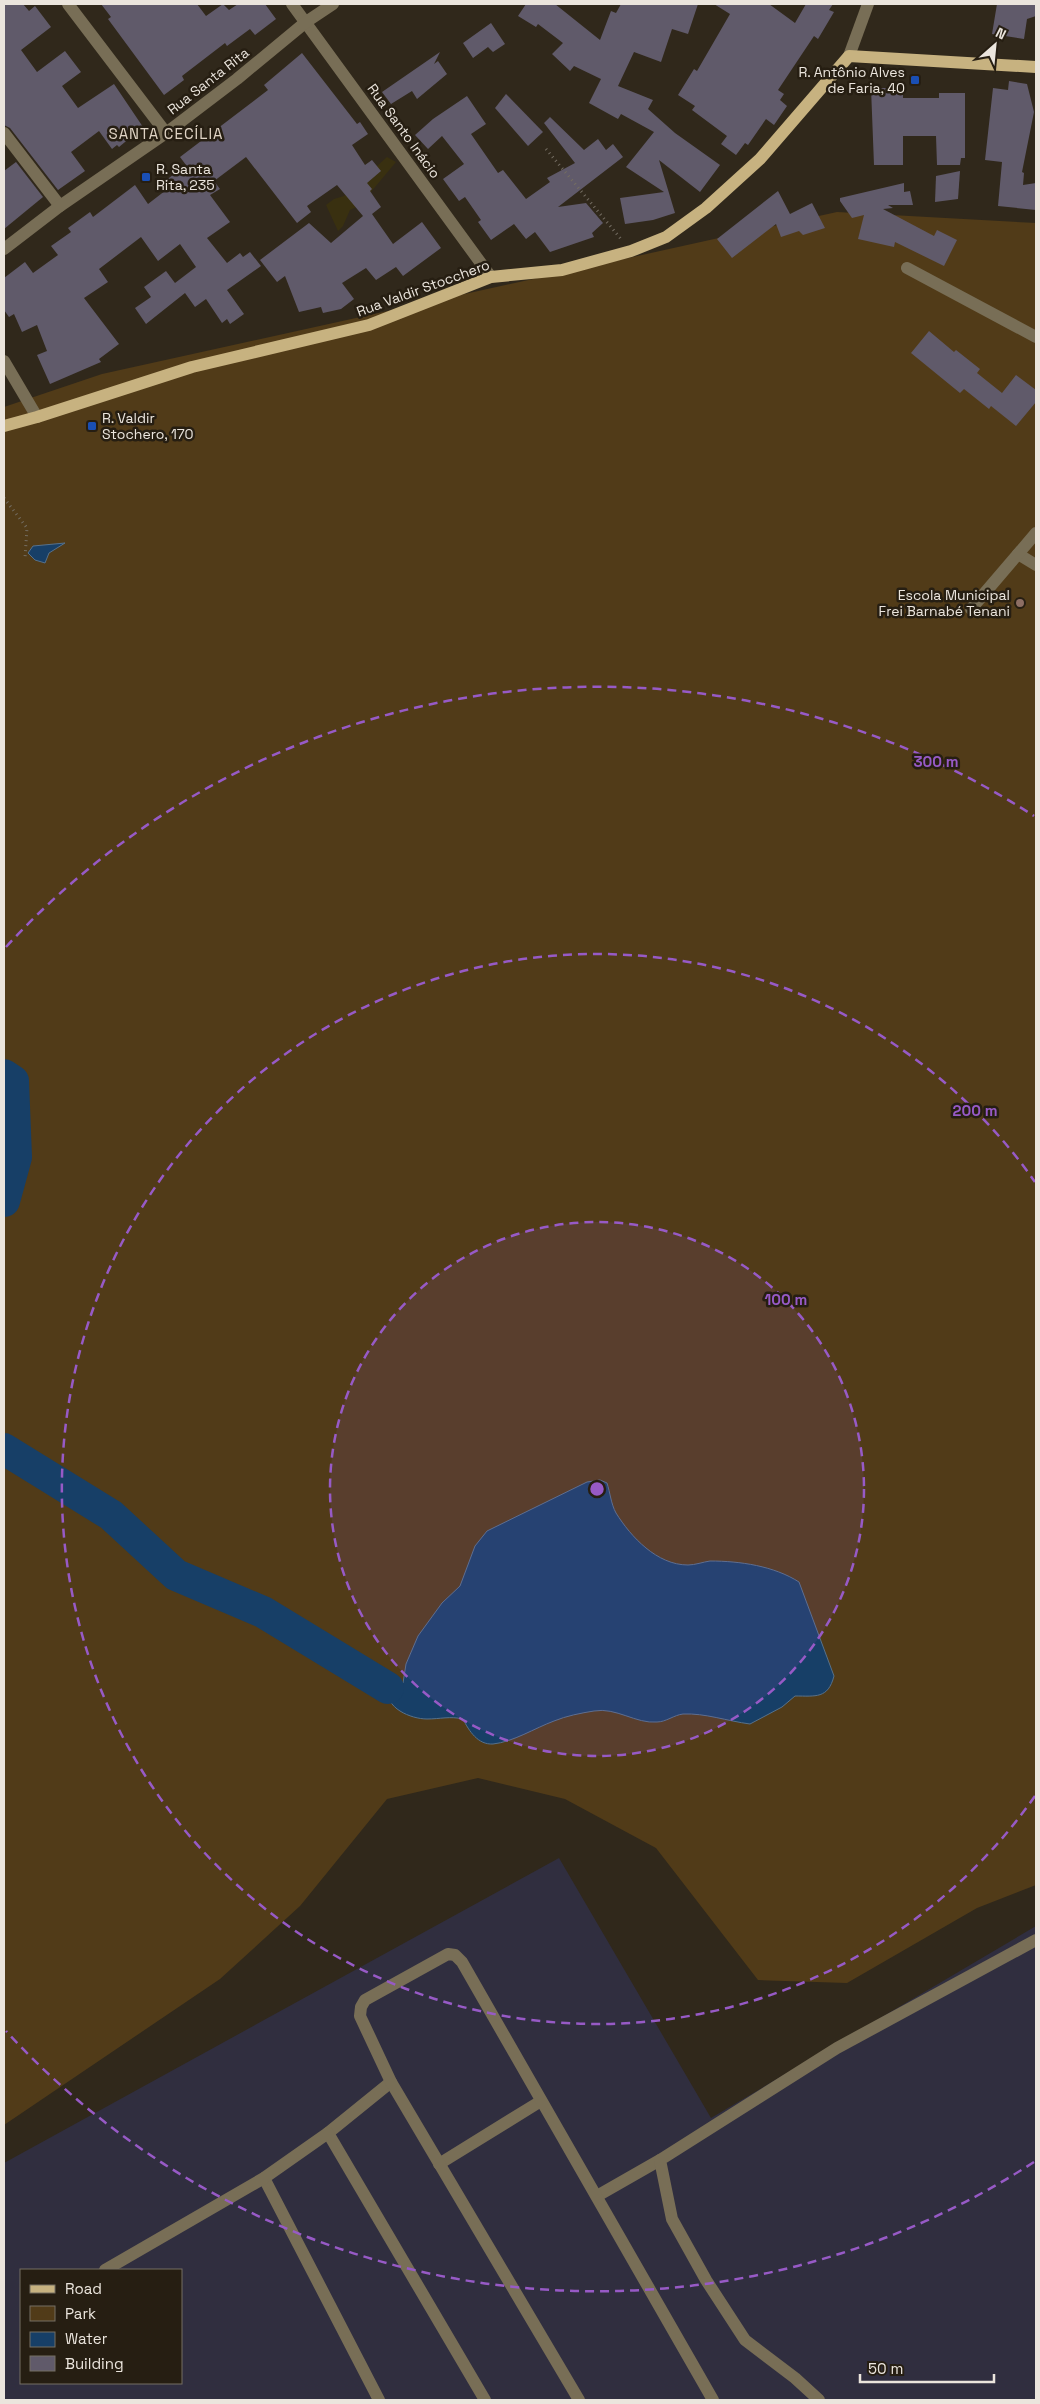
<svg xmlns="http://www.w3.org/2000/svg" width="1040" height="2404" font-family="'Space Grotesk',sans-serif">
<rect width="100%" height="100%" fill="#30281b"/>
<path fill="#302e3f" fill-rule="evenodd" d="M559 1858 711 2118 1036 1926V2400H4V2163ZM21 2270H181V2383H21Z"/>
<path fill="#513b18" d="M837 212 1036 223V1885L977 1908 847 1983 758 1980 656 1848 565 1799 478 1778 387 1799 300 1906 220 1979 4 2125V407L102 374Z"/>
<path fill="#393010" d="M387 157 396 162 360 205 350 210 343 226 338 231 326 205 334 199 344 196Z"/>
<g fill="#173f67" stroke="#57718a">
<path d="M65 543 49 553 45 563 35 560 28 553 33 546Z"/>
<path d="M600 1480 607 1483C610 1492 611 1504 616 1513 631 1537 657 1565 688 1565 695 1565 703 1562 710 1561 740 1561 774 1566 799 1582L834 1676C828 1699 816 1696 795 1696L782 1707 750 1724C727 1721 705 1713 683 1714 674 1715 666 1722 657 1722 636 1724 616 1707 594 1711 581 1713 566 1716 554 1721 535 1728 513 1742 493 1744 478 1745 469 1731 463 1719 450 1716 440 1719 427 1719 411 1719 384 1708 388 1688L397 1687 403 1683 406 1664 418 1636 442 1603 460 1586 475 1546 487 1531 587 1482Z"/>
</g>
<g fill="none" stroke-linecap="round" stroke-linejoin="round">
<g stroke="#173f67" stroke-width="32">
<path d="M4 1075 13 1081 16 1157 4 1201"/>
<path d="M4 1449 111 1515 176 1575 263 1612 388 1688"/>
</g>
</g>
<g fill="#605a6a">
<path d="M4 4H23L29 11 35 6 51 27 21 50 37 72 65 51 81 72 62 86 78 108 114 84 143 127 119 147 117 145 112 149 99 131 71 152 85 171 58 190 10 128 4 125Z"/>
<path d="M101 4H197L206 16 223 4 229 10 238 4H265L276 19 255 35 250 29 227 46 225 43 182 76 184 80 164 95 108 19 111 17Z"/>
<path d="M526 4H555L600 40 611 11 616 13 621 4H698L688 34 672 29 661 62 634 52 618 86 653 100 648 109 675 133 720 165 700 192 659 160 675 213 653 220 625 224 620 198 664 192 626 167 654 132 621 114 618 119 589 103 601 79 574 66 570 71 552 54 563 43 538 24 536 27 518 16Z"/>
<path d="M714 4H769L795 23 806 4H833L829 10 834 12 818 39 814 36 778 90 784 94 780 100 787 106 774 125 766 119 748 145 745 143 736 155 721 144 727 136 692 110 695 106 678 95 694 69 697 71 730 14Z"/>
<path d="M997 4H1036V16L1027 19 1024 39 992 34Z"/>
<path d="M491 23 505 44 493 52 488 47 473 58 463 43Z"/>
<path d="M440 52 434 64 438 61 447 74 417 99 412 91 391 104 382 92Z"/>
<path d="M302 53 357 124 360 122 368 134 352 145 365 165 372 160 381 171 367 183 372 189 370 191 381 207 372 214 393 244 422 222 441 248 403 276 396 267 376 280 366 268 342 283 354 299 341 309 323 313 321 307 299 312 285 276 277 282 260 260 309 223 331 243 363 216 337 185 307 206 311 212 297 223 246 157 214 181 220 189 210 195 230 222 207 238 227 263 240 253 243 257 250 252 261 266 227 290 244 314 230 324 227 319 222 323 206 299 195 307 185 293 146 324 135 308 151 297 144 287 166 271 175 283 196 267 180 244 158 261 141 237 99 269 108 282 84 298 119 344 99 359 101 362 50 384 37 355 47 351 37 325 22 332 14 314 9 317 4 310V278L25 262 33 273 58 255 51 246 71 232 68 228 90 212 93 217 135 185 148 204 170 187 165 181 186 165 180 157 268 90 264 85Z"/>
<path d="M1009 81 1027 84 1034 112 1022 172 1024 173 1023 185 1036 183V210L998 206 1002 162 985 160 993 88 1008 90Z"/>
<path d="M871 88H903V98H939V93H965V158H961L960 165H937L936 136H903V165H874Z"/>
<path d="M506 94 543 132 528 146 495 108Z"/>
<path d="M467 96 486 124 471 134 498 173 503 170 526 199 550 182 547 178 575 163 544 123 550 117 584 150 598 139 606 150 613 144 623 157 558 207 586 203 603 223 592 233 594 237 550 252 535 232 526 239 514 224 491 240 478 222 481 220 465 197 459 201 443 179 464 164 442 136 428 149 415 135 433 119Z"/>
<path d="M16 162 43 197 4 229V171Z"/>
<path d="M960 171 958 199 935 202 936 176Z"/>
<path d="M904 183V192L910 191 913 205H888L893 208 883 209 934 236 937 230 957 240 944 266 895 242 894 247 858 239 864 215 852 218 840 201V198Z"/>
<path d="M778 191 790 214 812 203 825 228 803 235 799 231 781 237 776 224 732 258 717 239Z"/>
<path d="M929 331 954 352 956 350 980 369 977 373 1002 393 1016 375 1036 390V402L1016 426 991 406 989 409 964 389 960 393 911 353Z"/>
</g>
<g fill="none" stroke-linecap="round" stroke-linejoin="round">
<g stroke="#746d62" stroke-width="3" stroke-dasharray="1 4" stroke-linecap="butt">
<path d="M546 149 621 239"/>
<path d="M4 498 27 528 25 558"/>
</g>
<g stroke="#786e56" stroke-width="12">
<path d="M68 4 166 133"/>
<path d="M292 4 491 277"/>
<path d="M849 56 868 4"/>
<path d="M4 133 60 206"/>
<path d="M4 249 60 206 166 133 237 79 306 22 333 4"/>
<path d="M907 268 1036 337"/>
<path d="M4 361 37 417"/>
<path d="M1018 554 1036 565"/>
<path d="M971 609 1036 533"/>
<path d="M328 2133 391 2082"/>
<path d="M439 2164 541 2101"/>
<path d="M264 2178 379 2400"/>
<path d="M597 2196 660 2160"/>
<path d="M105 2270 264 2178 328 2133 485 2400"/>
<path d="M579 2400 391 2082 360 2016 361 2007 365 2000 448 1954 455 1955 462 1962 713 2400"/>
<path d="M819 2400 795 2378 745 2340 706 2280 672 2219 660 2160 837 2048 1036 1940"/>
</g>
<path stroke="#c7b280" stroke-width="12" d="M4 426 37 417 192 367 369 325 491 277 562 270 631 251 666 237 706 208 760 159 849 56 1036 67"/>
</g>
<circle cx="597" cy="1489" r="267" fill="#975ac6" fill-opacity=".12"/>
<g fill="none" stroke="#975ac6" stroke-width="2.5" stroke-dasharray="9 6">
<circle cx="597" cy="1489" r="267"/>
<path d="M1035 1796A535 535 0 1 1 1035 1182"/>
<path d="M1034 2162A802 802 0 0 1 6 2031M6 947A802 802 0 0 1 1034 816"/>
</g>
<g fill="#1a4fb4" stroke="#261e12" stroke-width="2">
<rect x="910" y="75" width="10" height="10" rx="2.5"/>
<rect x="141" y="172" width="10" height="10" rx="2.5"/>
<rect x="87" y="421" width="10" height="10" rx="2.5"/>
</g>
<circle fill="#8d6e63" stroke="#261e12" stroke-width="2" cx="1020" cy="603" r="5"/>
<g text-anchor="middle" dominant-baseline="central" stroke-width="5" stroke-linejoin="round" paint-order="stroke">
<g font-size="14" fill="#ebe5dd" stroke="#261e12" text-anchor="end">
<text x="905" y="72">R. Antônio Alves<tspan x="905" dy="16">de Faria, 40</tspan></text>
<text x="156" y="169" text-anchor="start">R. Santa<tspan x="156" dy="16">Rita, 235</tspan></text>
<text x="102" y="418" text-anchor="start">R. Valdir<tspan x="102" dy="16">Stochero, 170</tspan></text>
<text x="1010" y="595">Escola Municipal<tspan x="1010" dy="16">Frei Barnabé Tenani</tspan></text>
</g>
<g font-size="14" fill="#ebe5dd" stroke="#261e12">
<text transform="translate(208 81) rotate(-38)">Rua Santa Rita</text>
<text transform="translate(404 131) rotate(54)">Rua Santo Inácio</text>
<text transform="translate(423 288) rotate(-20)">Rua Valdir Stocchero</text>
</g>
<g font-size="15" letter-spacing="1" fill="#e0d4c5" stroke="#261e12">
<text x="166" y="133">SANTA CECÍLIA</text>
</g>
</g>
<circle cx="597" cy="1489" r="8" fill="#975ac6" stroke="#261e12" stroke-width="2.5"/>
<g font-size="15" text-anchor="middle" font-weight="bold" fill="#975ac6" stroke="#261e12" stroke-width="5" stroke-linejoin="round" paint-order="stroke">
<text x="936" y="767">300 m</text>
<text x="975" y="1116">200 m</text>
<text x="786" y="1305">100 m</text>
</g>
<rect width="1040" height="2404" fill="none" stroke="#ebe5dd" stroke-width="10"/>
<rect x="20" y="2269" width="162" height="115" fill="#261e12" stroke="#756e63"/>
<rect x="30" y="2285" width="25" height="8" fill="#c7b280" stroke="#756e63"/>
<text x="65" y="2294" font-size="15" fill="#ebe5dd">Road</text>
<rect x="30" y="2306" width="25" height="15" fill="#513b18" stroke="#756e63"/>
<text x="65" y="2319" font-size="15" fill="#ebe5dd">Park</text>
<rect x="30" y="2332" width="25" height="15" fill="#173f67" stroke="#756e63"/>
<text x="65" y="2344" font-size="15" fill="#ebe5dd">Water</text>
<rect x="30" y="2356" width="25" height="15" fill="#605a6a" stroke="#756e63"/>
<text x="65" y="2369" font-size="15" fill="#ebe5dd">Building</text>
<g transform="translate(995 45) rotate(27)" stroke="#261e12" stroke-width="4" paint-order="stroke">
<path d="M0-4L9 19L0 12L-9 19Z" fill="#ebe5dd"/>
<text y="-8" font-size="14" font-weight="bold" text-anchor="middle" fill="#ebe5dd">N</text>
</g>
<path d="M860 2374v8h134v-8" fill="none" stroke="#ebe5dd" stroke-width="2.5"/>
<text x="868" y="2374" font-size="15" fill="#ebe5dd" stroke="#261e12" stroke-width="4" paint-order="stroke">50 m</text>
</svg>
